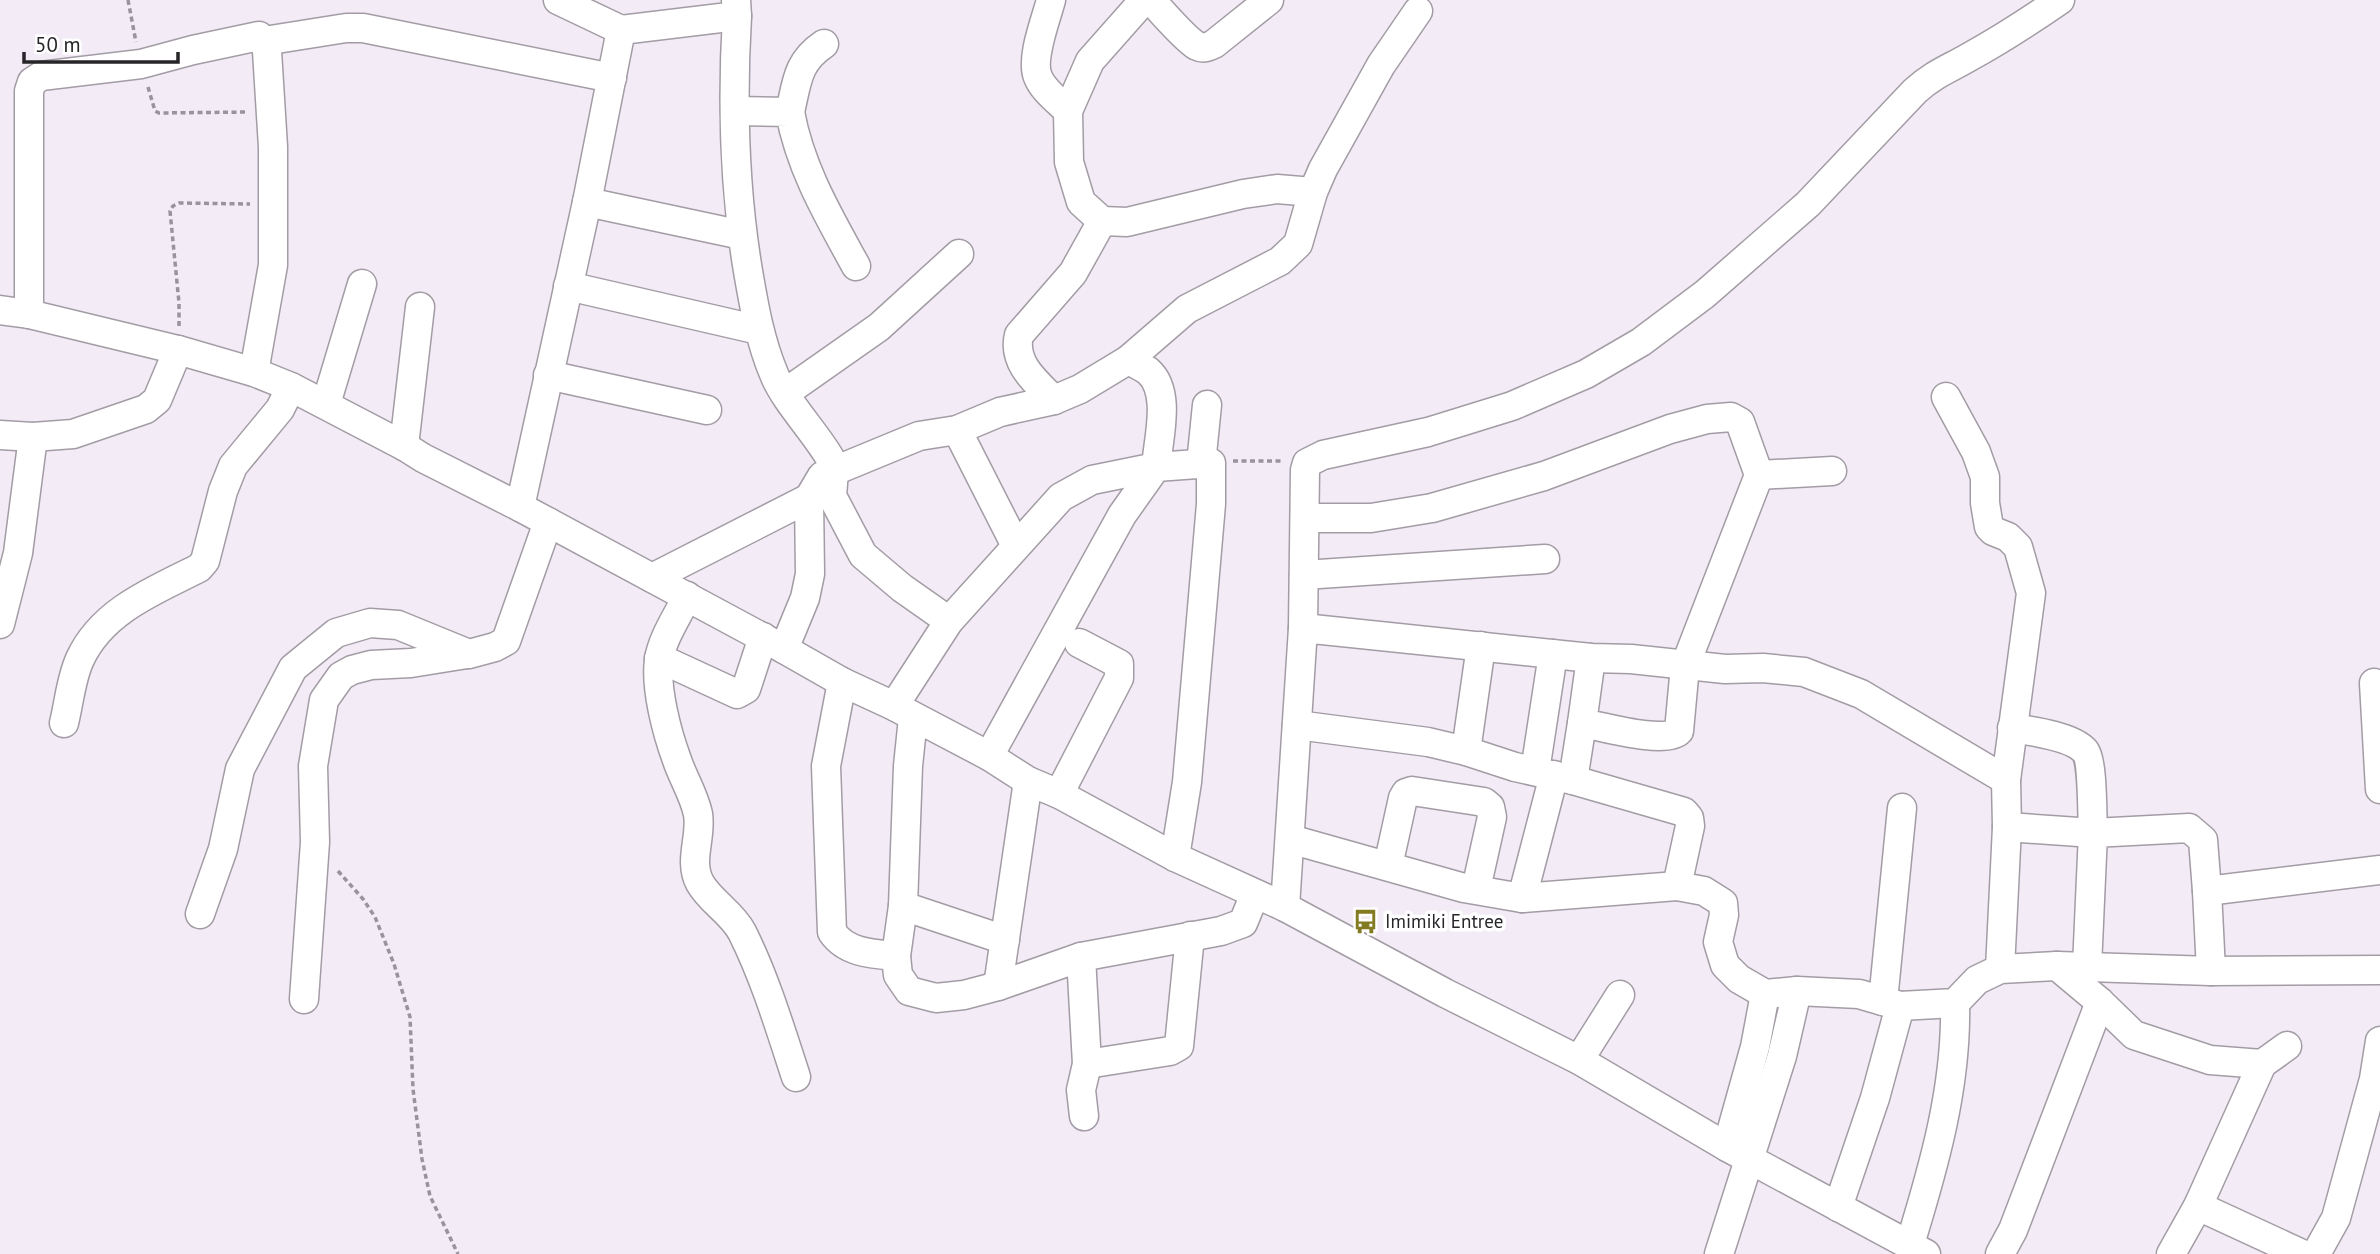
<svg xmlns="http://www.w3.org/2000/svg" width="2380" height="1254" font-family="'PT Sans',sans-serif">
<rect width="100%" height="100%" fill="#f3ebf5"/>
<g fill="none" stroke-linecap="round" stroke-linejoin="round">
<defs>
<g id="minor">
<path d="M558 0 621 30 737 16 736 0"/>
<path d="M1051 0C1046 19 1030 59 1038 77 1043 90 1058 101 1068 111"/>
<path d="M1144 0 1090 61 1068 111 1069 162 1081 202 1102 221 1127 222 1243 194 1277 189 1313 192"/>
<path d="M1151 0C1162 12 1185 39 1197 46 1203 49 1208 47 1214 44L1269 0"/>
<path d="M737 16C732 101 734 187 748 271 754 306 760 341 774 374 784 400 815 432 830 458L834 471 832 496 863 555 902 588 949 621"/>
<path d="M264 41 346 28H363L612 78"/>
<path d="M735 111 790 112C800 168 829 217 856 266"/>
<path d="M790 112C797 82 797 62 824 44"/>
<path d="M587 202 742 235"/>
<path d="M568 286 759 330"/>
<path d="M0 310 29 314 178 350 254 372 291 387 404 446 423 458 520 507 784 649 842 682 894 706 989 756 1028 781 1059 794 1175 857 1285 907 1445 993 1579 1060 1727 1147 1926 1254"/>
<path d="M29 314V91L32 82 41 76 141 64 193 50 259 36 264 41 267 51 273 147V265L254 372"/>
<path d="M548 375 707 410"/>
<path d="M785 393 879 327 959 254"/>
<path d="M1946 397 1976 452 1985 477V503L1989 527 1993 531 2008 537 2018 547 2031 593 2006 780 2007 827 2000 969"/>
<path d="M1054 400C1036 382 1012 363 1019 335L1073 273 1102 221"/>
<path d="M326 404 362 284"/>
<path d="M957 430 1016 546"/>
<path d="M0 435 33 437 73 434 146 409 157 400 178 350"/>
<path d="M404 446 420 307"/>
<path d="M1201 464 1207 405"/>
<path d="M1759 475 1832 471"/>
<path d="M520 507 587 202 621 30"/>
<path d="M1305 518H1371L1432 508 1544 476 1670 429 1707 419 1731 417 1740 422 1759 475 1685 666 1679 731C1666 745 1601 726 1582 723L1591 658"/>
<path d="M1304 575 1545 559"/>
<path d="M652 578 809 498"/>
<path d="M687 596C678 616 662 638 659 660 655 688 667 733 677 760 683 778 694 795 698 814 702 837 688 861 700 883 710 901 732 913 742 932 765 978 780 1028 796 1077"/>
<path d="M0 624 18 553 33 437"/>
<path d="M1303 628 1305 470 1307 463 1323 455 1428 432 1512 406 1586 374 1641 342 1705 294 1808 204 1915 91C1935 73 1949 69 1971 56 2002 39 2031 20 2060 0"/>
<path d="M784 649 805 598 810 574 809 498 822 476 919 436 957 430 1000 412 1054 400 1080 389 1128 360 1187 309 1280 261 1298 244 1313 192 1323 169 1381 65 1418 11"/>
<path d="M659 658 737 694 746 689 763 637"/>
<path d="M842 682 826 766 832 932C846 953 873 954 896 956"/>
<path d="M2374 683 2380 789"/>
<path d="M894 706 949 621 1061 497 1092 480 1156 467C1158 439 1172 392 1148 371 1142 367 1134 363 1128 360"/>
<path d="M913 718 908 766 903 906 896 956 898 975 909 991 936 998 964 995 998 986 1081 957 1221 931 1243 923 1255 894"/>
<path d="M64 723C69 703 71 678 80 659 102 611 153 591 199 568L205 561 223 491 233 466 280 409 291 387"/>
<path d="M1297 725 1428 742 1466 751 1515 767 1573 780 1684 812 1689 818 1690 826 1677 886 1704 891 1723 903 1724 915 1718 942 1725 965 1739 979 1765 994 1797 991 1859 994 1900 1006"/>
<path d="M1466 751 1481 646"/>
<path d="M989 756 1122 515 1156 467 1211 463V504L1187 782 1175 857"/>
<path d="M1535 771 1553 654"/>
<path d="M1573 780 1582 723"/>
<path d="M1059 794 1119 678V664L1079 643"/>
<path d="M2007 827 2093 833C2092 817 2093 760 2085 751 2072 736 2032 731 2012 728"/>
<path d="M1290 839 1464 888 1522 898 1677 886"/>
<path d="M1388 866 1403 798 1406 793 1412 791 1484 802 1490 807 1492 817 1476 889"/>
<path d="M1522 898 1554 775"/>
<path d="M903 906 1005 940"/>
<path d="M1285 907 1303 628 1591 658 1631 659 1725 669 1763 668 1804 672 1861 694 2006 780"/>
<path d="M200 914 223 849 240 769 293 668 336 633 370 623 398 625 469 654 495 647 506 641 548 522"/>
<path d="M1081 957 1087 1064 1081 1090 1084 1116"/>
<path d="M2057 966 2100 1002 2134 1035 2210 1060 2262 1064"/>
<path d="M2087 967 2093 833 2189 828 2203 840 2207 891"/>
<path d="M2211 971 2207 891 2380 870"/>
<path d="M998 986 1028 781"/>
<path d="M304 999 315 842 313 766 324 700 341 676 352 670 371 665 411 663 467 654"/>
<path d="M1883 1001 1902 808"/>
<path d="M1579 1060 1620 995"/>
<path d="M1087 1064 1170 1051 1179 1046 1190 936"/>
<path d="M1727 1147 1755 1047 1765 994"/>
<path d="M2198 1206 2262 1064 2287 1046"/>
<path d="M1838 1207 1875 1098 1900 1006 1955 1003 1977 980 2000 969 2057 966 2211 971 2380 970"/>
<path d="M1910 1244C1934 1166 1957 1086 1955 1003"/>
<path d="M1719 1254 1782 1056 1797 991"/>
<path d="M2000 1254 2013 1230 2100 1002"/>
<path d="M2171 1254 2198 1206 2302 1254"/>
<path d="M2316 1254 2336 1218 2374 1079 2380 1041"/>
</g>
</defs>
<use href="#minor" stroke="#a39ca5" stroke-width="31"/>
<g stroke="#99949b" stroke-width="3.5" stroke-dasharray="5 3.5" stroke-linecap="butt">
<path d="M128 0 136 42"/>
<path d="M148 87 155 111 159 113 248 112"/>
<path d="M179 326V303L170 211 173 206 179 203 250 204"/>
<path d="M1233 461H1284"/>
<path d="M338 871 363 899 375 917 394 964 410 1017 413 1089 422 1159 430 1196 458 1254"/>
</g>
<use href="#minor" stroke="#fff" stroke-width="28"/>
</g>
<defs>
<symbol id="bus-bare" viewBox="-9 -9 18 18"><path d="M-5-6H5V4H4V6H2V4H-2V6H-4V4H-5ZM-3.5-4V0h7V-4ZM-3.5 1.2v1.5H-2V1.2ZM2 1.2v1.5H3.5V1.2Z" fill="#837b21" stroke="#fff" stroke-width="2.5" paint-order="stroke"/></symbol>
</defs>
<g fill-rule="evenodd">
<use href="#bus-bare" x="1348" y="904" width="35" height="35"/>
</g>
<g text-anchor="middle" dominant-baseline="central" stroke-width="7" stroke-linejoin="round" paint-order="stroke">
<g font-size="19" fill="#282529" stroke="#fff" text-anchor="start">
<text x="1385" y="921">Imimiki Entree</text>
</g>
</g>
<path d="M24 52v10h154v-10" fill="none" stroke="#282529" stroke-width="3.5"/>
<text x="35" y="52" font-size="21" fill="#282529" stroke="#ffffff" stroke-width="5" paint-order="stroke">50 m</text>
</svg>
